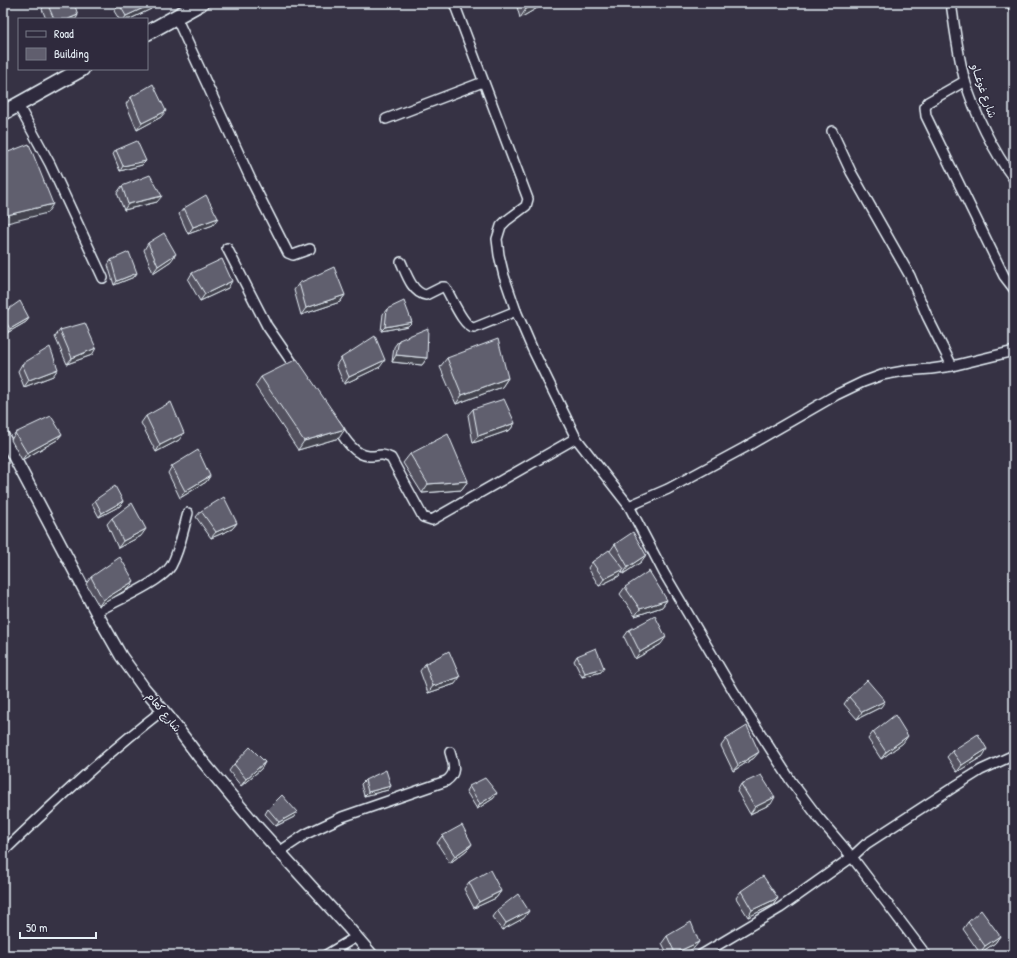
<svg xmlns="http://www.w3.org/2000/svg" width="1017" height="958" font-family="'Patrick Hand','Playpen Sans Arabic',sans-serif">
<rect width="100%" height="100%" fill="#363244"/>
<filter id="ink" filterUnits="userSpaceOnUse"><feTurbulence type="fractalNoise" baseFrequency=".025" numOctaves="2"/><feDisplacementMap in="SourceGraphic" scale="8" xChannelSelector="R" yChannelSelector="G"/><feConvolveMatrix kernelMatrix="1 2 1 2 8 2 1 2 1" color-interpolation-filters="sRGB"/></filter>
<g filter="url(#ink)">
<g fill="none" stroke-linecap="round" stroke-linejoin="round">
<defs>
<g id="minor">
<path d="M454 3 528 199 526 206 506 221 501 226 497 239 499 255 504 276 516 311 532 348 576 438 629 506 664 573 734 692 791 781 818 817 852 857 926 955"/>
<path d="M951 3C955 29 958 56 965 81 975 114 993 151 1014 179"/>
<path d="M1012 3 1014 8"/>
<path d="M176 17 251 180 288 253 293 255 310 249"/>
<path d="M965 81 928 102 925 107 926 116 1004 276 1014 289"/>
<path d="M18 105 50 164 103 278"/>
<path d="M386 119 483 82"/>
<path d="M832 131 851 172 910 276 927 316 952 366"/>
<path d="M227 248 267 326 298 371"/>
<path d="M401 262C406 273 412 293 426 295L442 287H445C451 296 463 327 474 328L516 311"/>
<path d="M335 424C343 436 353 455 369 456 380 457 378 452 391 458L423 517 432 520 576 438"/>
<path d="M629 506 668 489 744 448 836 395 863 382 882 375 904 371 931 369 952 366 1014 351"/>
<path d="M96 612C114 602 161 582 171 566 180 550 183 530 188 513"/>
<path d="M3 852C55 802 106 754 163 710"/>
<path d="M279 852 306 834 342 817 446 781C458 773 453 763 450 752"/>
<path d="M326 955 356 937"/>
<path d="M701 955 780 908 852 857 866 844 957 785 981 770 1014 755"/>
</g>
<path id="tertiary" d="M3 436 96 612 121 656 144 688 168 716 199 757 259 829 347 926 372 955"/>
<g id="primary">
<path d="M147 33 201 3"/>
<path d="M3 113 82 69"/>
</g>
</defs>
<use href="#minor" stroke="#e8f1f8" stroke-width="12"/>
<use href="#tertiary" stroke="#e8f1f8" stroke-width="14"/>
<use href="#primary" stroke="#e8f1f8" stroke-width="17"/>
<use href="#minor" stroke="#2f2a3d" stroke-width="9"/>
<use href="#tertiary" stroke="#2f2a3d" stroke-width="11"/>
<use href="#primary" stroke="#2f2a3d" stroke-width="14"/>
</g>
<g fill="#53515f" stroke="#e8f1f8">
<path d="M46 3H74L76 19H46L42 9Z"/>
<path d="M516 3H546L520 18Z"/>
<path d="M119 4 151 9 130 19H119L114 11Z"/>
<path d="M131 97 161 117 137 130 126 104Z"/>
<path d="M116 150 142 165 120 171 113 154Z"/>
<path d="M122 186 157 202 124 210 117 193Z"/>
<path d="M184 208 213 225 188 234 179 214Z"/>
<path d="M148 243 171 261 153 273 144 250Z"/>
<path d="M111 260 137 273 134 277 114 285 108 265Z"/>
<path d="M192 273 228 288 200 301 188 280Z"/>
<path d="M299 283 345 295 340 302 301 315 294 290Z"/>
<path d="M387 309 408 326 381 331 383 314Z"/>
<path d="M3 313 29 318 26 322 7 333 3 326Z"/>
<path d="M60 330 92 355 67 364 55 337Z"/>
<path d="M399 340 427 358 422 365 392 362 394 347Z"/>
<path d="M341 358 380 367 344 384 336 365Z"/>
<path d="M447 358 508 378 502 387 456 404 440 367Z"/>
<path d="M22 364 53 376 24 387 18 371Z"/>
<path d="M261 377 339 438 298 450 255 386Z"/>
<path d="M473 409 515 423 510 430 473 443 468 415Z"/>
<path d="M146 416 179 440 156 452 141 423Z"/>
<path d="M15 433 62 434 57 440 22 460 11 440Z"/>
<path d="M410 454 468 481 461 490 422 493 403 463Z"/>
<path d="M172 466 210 476 206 482 180 498 168 473Z"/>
<path d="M95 500 123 501 120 506 99 517 92 504Z"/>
<path d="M201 511 237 523 232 529 211 538 196 517Z"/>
<path d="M112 518 141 536 118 548 107 524Z"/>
<path d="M615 544 641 562 623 574 622 571 619 576 599 586 588 568 592 562 610 551Z"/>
<path d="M91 577 129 588 99 606 86 584Z"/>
<path d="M625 587 667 600 662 607 635 616 620 594Z"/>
<path d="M629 630 661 644 635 659 624 637Z"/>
<path d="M577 656 601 672 582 677 574 661Z"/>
<path d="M425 664 455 684 428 693 420 671Z"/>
<path d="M849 697 881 707 857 719 844 704Z"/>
<path d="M873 732 903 743 881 759 868 739Z"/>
<path d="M726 739 754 758 733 771 721 746Z"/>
<path d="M952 751 983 756 957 772 947 757Z"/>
<path d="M265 762 261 769 241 786 229 771 234 764Z"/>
<path d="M365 780 388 790 364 796 361 784Z"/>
<path d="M741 784 771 804 750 814 737 791Z"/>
<path d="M469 786 494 798 477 809 466 791Z"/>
<path d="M268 809 294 817 276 826 265 814Z"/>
<path d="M442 836 472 844 467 850 450 863 437 843Z"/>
<path d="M469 882 501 891 496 898 474 908 464 889Z"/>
<path d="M741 891 778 898 773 905 748 917 736 898Z"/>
<path d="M497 910 524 918 502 930 492 917Z"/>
<path d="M968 922 1000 936 995 943 980 953 963 929Z"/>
<path d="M667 936 694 948 681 955H668L662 943Z"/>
</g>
<g fill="#43424d" stroke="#e8f1f8">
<path d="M154 3H155L151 9 130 19H124L126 16Z"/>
<path d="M536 3H546L520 18 526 9Z"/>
<path d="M78 15 76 19H68Z"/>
<path d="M166 111 161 117 137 130 142 123Z"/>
<path d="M146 161 142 165 120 171 123 166Z"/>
<path d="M162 196 157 202 124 210 128 204Z"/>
<path d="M53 204 47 213 3 224V216Z"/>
<path d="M218 218 213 225 188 234 193 227Z"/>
<path d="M176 254 171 261 153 273 158 266Z"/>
<path d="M137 273 134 277 114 285 117 281Z"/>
<path d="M232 281 228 288 200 301 205 294Z"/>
<path d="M345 295 340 302 301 315 306 308Z"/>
<path d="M29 318 26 322 7 333 10 329Z"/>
<path d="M412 322 408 326 381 331 385 327Z"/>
<path d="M96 348 92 355 67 364 72 358Z"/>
<path d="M396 355 427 358 422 365 392 362Z"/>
<path d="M385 360 380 367 344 384 349 377Z"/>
<path d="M58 369 53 376 24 387 29 380Z"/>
<path d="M508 378 502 387 456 404 462 395Z"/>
<path d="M515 423 510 430 473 443 478 436Z"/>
<path d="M345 429 339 438 298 450 304 441Z"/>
<path d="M184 433 179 440 156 452 160 445Z"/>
<path d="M62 434 57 440 22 460 27 453Z"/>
<path d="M210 476 206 482 180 498 185 491Z"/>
<path d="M468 481 461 490 422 493 428 484Z"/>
<path d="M123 501 120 506 99 517 102 513Z"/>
<path d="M237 523 232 529 211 538 216 532Z"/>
<path d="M146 529 141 536 118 548 123 541Z"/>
<path d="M646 555 641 562 623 574 628 567Z"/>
<path d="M624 569 619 576 599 586 604 579Z"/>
<path d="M134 581 129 588 99 606 103 600Z"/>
<path d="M667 600 662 607 635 616 640 609Z"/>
<path d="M666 637 661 644 635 659 640 652Z"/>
<path d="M604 668 601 672 582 677 585 673Z"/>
<path d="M460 677 455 684 428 693 433 686Z"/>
<path d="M885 701 881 707 857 719 862 712Z"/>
<path d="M908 736 903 743 881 759 886 752Z"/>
<path d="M987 749 983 756 957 772 962 765Z"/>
<path d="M759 752 754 758 733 771 738 765Z"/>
<path d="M265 762 261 769 241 786 246 779Z"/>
<path d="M391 786 388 790 364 796 368 792Z"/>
<path d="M497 793 494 798 477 809 480 804Z"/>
<path d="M775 797 771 804 750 814 755 807Z"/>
<path d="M297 812 294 817 276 826 279 822Z"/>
<path d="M472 844 467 850 450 863 455 856Z"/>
<path d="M501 891 496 898 474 908 479 902Z"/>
<path d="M778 898 773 905 748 917 752 910Z"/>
<path d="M529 911 524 918 502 930 506 923Z"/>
<path d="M1000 936 995 943 980 953 985 946Z"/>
<path d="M699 942 694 948 681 955H674L675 953Z"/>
</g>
<g fill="#605e6e" stroke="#e8f1f8">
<path d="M47 3H74L78 15 68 19H54Z"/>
<path d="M122 3H154L126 16 119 4Z"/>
<path d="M524 3H536L526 9Z"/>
<path d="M153 84 166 111 142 123 131 97Z"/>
<path d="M137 141 146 161 123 166 116 150Z"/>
<path d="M29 144 53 204 3 216V154Z"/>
<path d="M150 175 162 196 128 204 122 186Z"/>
<path d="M206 195 218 218 193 227 184 208Z"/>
<path d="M164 233 176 254 158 266 148 243Z"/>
<path d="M129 252 137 273 117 281 111 260Z"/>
<path d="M222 259 232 281 205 294 192 273Z"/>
<path d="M334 267 345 295 306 308 299 283Z"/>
<path d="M20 301 29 318 10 329 3 317V313Z"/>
<path d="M404 301 412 322 385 327 387 309Z"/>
<path d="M85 323 96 348 72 358 60 330Z"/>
<path d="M428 328 427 358 396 355 399 340Z"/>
<path d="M375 336 385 360 349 377 341 358Z"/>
<path d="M498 339 508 378 462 395 447 358Z"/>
<path d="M50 347 58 369 29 380 22 364Z"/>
<path d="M297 359 345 429 304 441 261 377Z"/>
<path d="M3 374 6 378 3 380Z"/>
<path d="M504 399 515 423 478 436 473 409Z"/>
<path d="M171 402 184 433 160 445 146 416Z"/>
<path d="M51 416 62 434 27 453 15 433Z"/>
<path d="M448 434 468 481 428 484 410 454Z"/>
<path d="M198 450 210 476 185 491 172 466Z"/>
<path d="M115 486 123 501 102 513 95 500Z"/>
<path d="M224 497 237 523 216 532 201 511Z"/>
<path d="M132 503 146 529 123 541 112 518Z"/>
<path d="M633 532 646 555 628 567 615 544Z"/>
<path d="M609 550 624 569 604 579 592 562Z"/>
<path d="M120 557 134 581 103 600 91 577Z"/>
<path d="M649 571 667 600 640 609 625 587Z"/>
<path d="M655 616 666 637 640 652 629 630Z"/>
<path d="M596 648 604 668 585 673 577 656Z"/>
<path d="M449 651 460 677 433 686 425 664Z"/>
<path d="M867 680 885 701 862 712 849 697Z"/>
<path d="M895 715 908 736 886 752 873 732Z"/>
<path d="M747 726 759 752 738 765 726 739Z"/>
<path d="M978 734 987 749 962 765 952 751Z"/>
<path d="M250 747 265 762 246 779 234 764Z"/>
<path d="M386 770 391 786 368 792 365 780Z"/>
<path d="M761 775 775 797 755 807 741 784Z"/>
<path d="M485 778 497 793 480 804 469 786Z"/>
<path d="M282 795 297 812 279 822 268 809Z"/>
<path d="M462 825 472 844 455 856 442 836Z"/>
<path d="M490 870 501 891 479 902 469 882Z"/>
<path d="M763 876 778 898 752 910 741 891Z"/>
<path d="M518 894 529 911 506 923 497 910Z"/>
<path d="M981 910 1000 936 985 946 968 922Z"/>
<path d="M691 922 699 942 675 953 667 936Z"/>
<path d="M636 951 639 955H631Z"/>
<path d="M1014 952V955H1009Z"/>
</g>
</g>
<g text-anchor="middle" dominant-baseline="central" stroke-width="3" stroke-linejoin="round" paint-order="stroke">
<g font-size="11" fill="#e8f1f8" stroke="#2f2a3d">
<text transform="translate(984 91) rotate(71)">شارع غوغــاو</text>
<text transform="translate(164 712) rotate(51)">شارع كعام</text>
</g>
</g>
<rect width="1017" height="958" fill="none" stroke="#2f2a3d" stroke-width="16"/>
<rect x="8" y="8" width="1001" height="942" fill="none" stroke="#e8f1f8" stroke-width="1.5" filter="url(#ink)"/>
<rect x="18" y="18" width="130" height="52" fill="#2f2a3d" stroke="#797a88"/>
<rect x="26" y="31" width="20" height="6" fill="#2f2a3d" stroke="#797a88"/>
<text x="54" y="38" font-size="12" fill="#e8f1f8">Road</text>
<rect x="26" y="48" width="20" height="12" fill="#605e6e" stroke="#797a88"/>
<text x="54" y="58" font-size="12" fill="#e8f1f8">Building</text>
<path d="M20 932v6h76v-6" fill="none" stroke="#e8f1f8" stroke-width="2"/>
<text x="26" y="932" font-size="12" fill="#e8f1f8" stroke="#2f2a3d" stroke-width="3" paint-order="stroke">50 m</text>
</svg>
